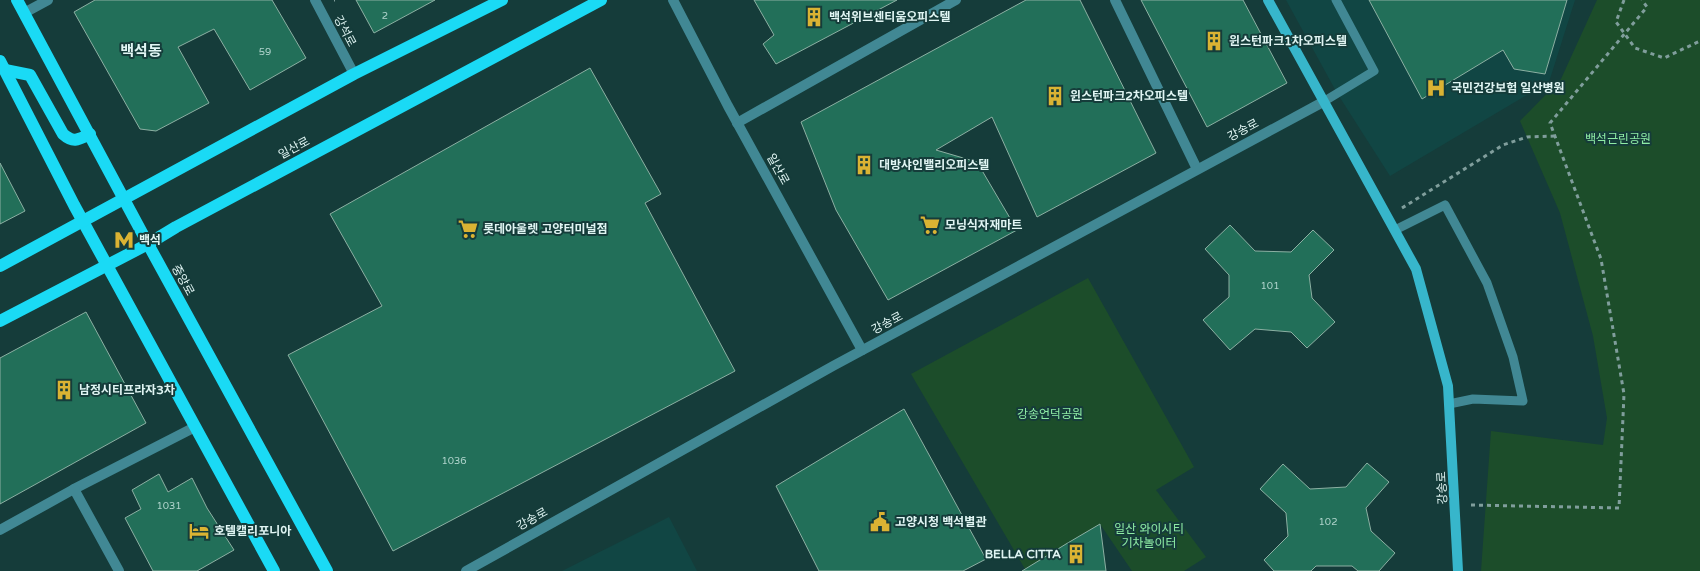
<svg xmlns="http://www.w3.org/2000/svg" width="1700" height="571" font-family="'Varela Round','Noto Sans KR',sans-serif">
<rect width="100%" height="100%" fill="#153c3a"/>
<g fill="#114644">
<path d="M1286 0H1575L1549 82 1390 176 1337 93Z"/>
<path d="M669 517 697 571H562Z"/>
</g>
<g fill="#1c4d2a">
<path d="M1597 0H1700V571H1481L1491 431 1603 445 1607 418 1593 336 1560 213 1520 121 1561 79Z"/>
<path d="M1088 278 1194 467 1156 490 1206 557 1184 571H1132L1100 524 1025 569 911 374Z"/>
</g>
<g fill="#226f59" stroke="#8cb0a3">
<path d="M95 0H272L306 58 250 90 214 29 178 47 209 103 156 131 140 129 74 12Z"/>
<path d="M356 0H435L374 33Z"/>
<path d="M754 0H897L776 64 763 44 774 35Z"/>
<path d="M1026 0H1080L1156 153 1037 217 992 117 936 150 977 162 1017 230 888 300 836 210 801 122Z"/>
<path d="M1141 0H1243L1287 83 1207 127Z"/>
<path d="M1369 0H1567L1545 74 1514 69 1503 50 1422 99Z"/>
<path d="M590 68 661 194 645 203 735 371 393 551 288 355 382 306 330 214Z"/>
<path d="M0 163 25 211 0 224Z"/>
<path d="M1230 225 1255 251 1291 252 1313 230 1334 250 1309 275 1312 298 1335 322 1307 348 1291 332 1255 329 1230 350 1203 320 1229 297V275L1205 249Z"/>
<path d="M86 312 146 423 0 504V358Z"/>
<path d="M904 409 986 559 963 571H819L776 486Z"/>
<path d="M1367 463 1389 482 1366 508 1371 531 1395 553 1379 571H1358L1352 566H1316L1311 571H1274L1264 560 1288 536 1286 513 1260 489 1283 464 1310 489 1346 487Z"/>
<path d="M159 474 168 492 192 478 207 508 234 550 197 571H153L125 518 141 509 132 490Z"/>
<path d="M1100 524 1106 571H1022L1066 544Z"/>
</g>
<g fill="none" stroke-linecap="round" stroke-linejoin="round">
<g stroke="#809e9c" stroke-width="3" stroke-dasharray="4 4" stroke-linecap="butt">
<path d="M334 0H335"/>
<path d="M1624 0 1616 22 1635 48 1664 58 1700 41"/>
<path d="M1402 208 1503 145 1527 137 1555 136"/>
<path d="M1471 505 1619 508 1624 394 1601 259 1550 123 1647 7 1642 0"/>
</g>
<g stroke="#418894" stroke-width="9">
<path d="M1323 102 1374 71 1336 0"/>
<path d="M1395 230 1445 205 1487 283 1513 357 1523 401 1473 399 1449 404"/>
</g>
<g stroke="#418894" stroke-width="10">
<path d="M315 0 354 74"/>
<path d="M673 0 728 106 862 350"/>
<path d="M1115 0 1197 169"/>
<path d="M24 13 48 0"/>
<path d="M737 123 956 0"/>
<path d="M74 489 195 427"/>
<path d="M0 530 74 489 119 571"/>
<path d="M466 571 833 366 1323 102"/>
</g>
<path stroke="#37b6cb" stroke-width="10" d="M1268 0 1416 269 1448 386 1458 571"/>
<g stroke="#1adaf5" stroke-width="12">
<path d="M17 0 148 244 327 571"/>
<path d="M0 61 74 205 274 571"/>
<path d="M5 70 30 75 63 134C73 143 78 140 90 134"/>
<path d="M0 266 354 74 502 0"/>
<path d="M0 321 148 244 176 227 601 0"/>
</g>
</g>
<defs>
<symbol id="building-bare" viewBox="-9 -9 18 18"><path d="M-4-6H4V6H1V3H-1V6H-4ZM-2.5-4.3h1.7v1.8h-1.7ZM.8-4.3h1.7v1.8H.8ZM-2.5-1h1.7V.8h-1.7ZM.8-1h1.7V.8H.8Z" fill="#dab333" stroke="#153c3a" stroke-width="2.5" paint-order="stroke"/></symbol>
<symbol id="hospital-bare" viewBox="-9 -9 18 18"><path d="M-5-5h3v3.5h4V-5h3V5h-3V1.5h-4V5h-3Z" fill="#dab333" stroke="#153c3a" stroke-width="2.5" paint-order="stroke"/></symbol>
<symbol id="supermarket-bare" viewBox="-9 -9 18 18"><path d="M-6-5.5h2.5l.6 2H6L4.5 2H-2.5L-4.4-4H-6ZM-1.5 3.2a1.3 1.3 0 1 0 .1 0ZM3 3.2a1.3 1.3 0 1 0 .1 0Z" fill="#dab333" stroke="#153c3a" stroke-width="2.5" paint-order="stroke"/></symbol>
<symbol id="metro-bare" viewBox="-9 -9 18 18"><path d="M-5.5 5V-5H-3L0 0L3-5H5.5V5H3V-.5L0 4L-3-.5V5Z" fill="#dab333" stroke="#153c3a" stroke-width="2.5" paint-order="stroke"/></symbol>
<symbol id="civic-bare" viewBox="-9 -9 18 18"><path d="M-.6-6.5H3V-4.5H.6V-3L4-1V1h2V6H-6V1h2V-1L-.6-3ZM-1.2 2.5V6h2.4V2.5Z" fill="#dab333" stroke="#153c3a" stroke-width="2.5" paint-order="stroke"/></symbol>
<symbol id="hotel-bare" viewBox="-9 -9 18 18"><path d="M-6-4.5h1.5V1H6V5H4.5V3h-9V5H-6ZM-4 0a1.8 1.8 0 1 1 3.6 0ZM.5 0V-2.5h3Q6-2.5 6 0Z" fill="#dab333" stroke="#153c3a" stroke-width="2.5" paint-order="stroke"/></symbol>
</defs>
<g fill-rule="evenodd">
<use href="#building-bare" x="800" y="3" width="28" height="28"/>
<use href="#building-bare" x="1200" y="27" width="28" height="28"/>
<use href="#hospital-bare" x="1422" y="74" width="28" height="28"/>
<use href="#building-bare" x="1041" y="82" width="28" height="28"/>
<use href="#building-bare" x="850" y="151" width="28" height="28"/>
<use href="#supermarket-bare" x="916" y="211" width="28" height="28"/>
<use href="#supermarket-bare" x="454" y="215" width="28" height="28"/>
<use href="#metro-bare" x="110" y="226" width="28" height="28"/>
<use href="#building-bare" x="50" y="376" width="28" height="28"/>
<use href="#civic-bare" x="866" y="508" width="28" height="28"/>
<use href="#hotel-bare" x="185" y="517" width="28" height="28"/>
<use href="#building-bare" x="1062" y="540" width="28" height="28"/>
</g>
<g text-anchor="middle" dominant-baseline="central" stroke-width="4" stroke-linejoin="round" paint-order="stroke">
<g font-size="10" fill="#b0d4cc">
<text x="385" y="16">2</text>
<text x="265" y="52">59</text>
<text x="1270" y="286">101</text>
<text x="454" y="461">1036</text>
<text x="169" y="506">1031</text>
<text x="1328" y="522">102</text>
</g>
<g font-size="12" font-weight="bold" fill="#e0f5f3" stroke="#153c3a" text-anchor="start">
<text x="829" y="17">백석위브센티움오피스텔</text>
<text x="1229" y="41">윈스턴파크1차오피스텔</text>
<text x="1451" y="88">국민건강보험 일산병원</text>
<text x="1070" y="96">윈스턴파크2차오피스텔</text>
<text x="879" y="165">대방샤인밸리오피스텔</text>
<text x="945" y="225">모닝식자재마트</text>
<text x="483" y="229">롯데아울렛 고양터미널점</text>
<text x="139" y="240">백석</text>
<text x="79" y="390">남정시티프라자3차</text>
<text x="895" y="522">고양시청 백석별관</text>
<text x="214" y="531">호텔캘리포니아</text>
<text x="1061" y="554" text-anchor="end">BELLA CITTA</text>
</g>
<g font-size="12" fill="#e0f5f3" stroke="#153c3a">
<text transform="translate(345 31) rotate(62)">강석로</text>
<text transform="translate(1243 130) rotate(-28)">강송로</text>
<text transform="translate(294 148) rotate(-28)">일산로</text>
<text transform="translate(778 169) rotate(61)">일산로</text>
<text transform="translate(183 280) rotate(61)">중앙로</text>
<text transform="translate(887 323) rotate(-28)">강송로</text>
<text transform="translate(1442 488) rotate(-93)">강송로</text>
<text transform="translate(532 519) rotate(-29)">강송로</text>
</g>
<g font-size="12" fill="#8eeba4" stroke="#153c3a">
<text x="1618" y="139">백석근린공원</text>
<text x="1050" y="414">강송언덕공원</text>
<text x="1149" y="529">일산 와이시티<tspan x="1149" dy="14">기차놀이터</tspan></text>
</g>
<g font-size="15" font-weight="bold" fill="#e0f5f3" stroke="#153c3a">
<text x="141" y="51">백석동</text>
</g>
</g>
</svg>
